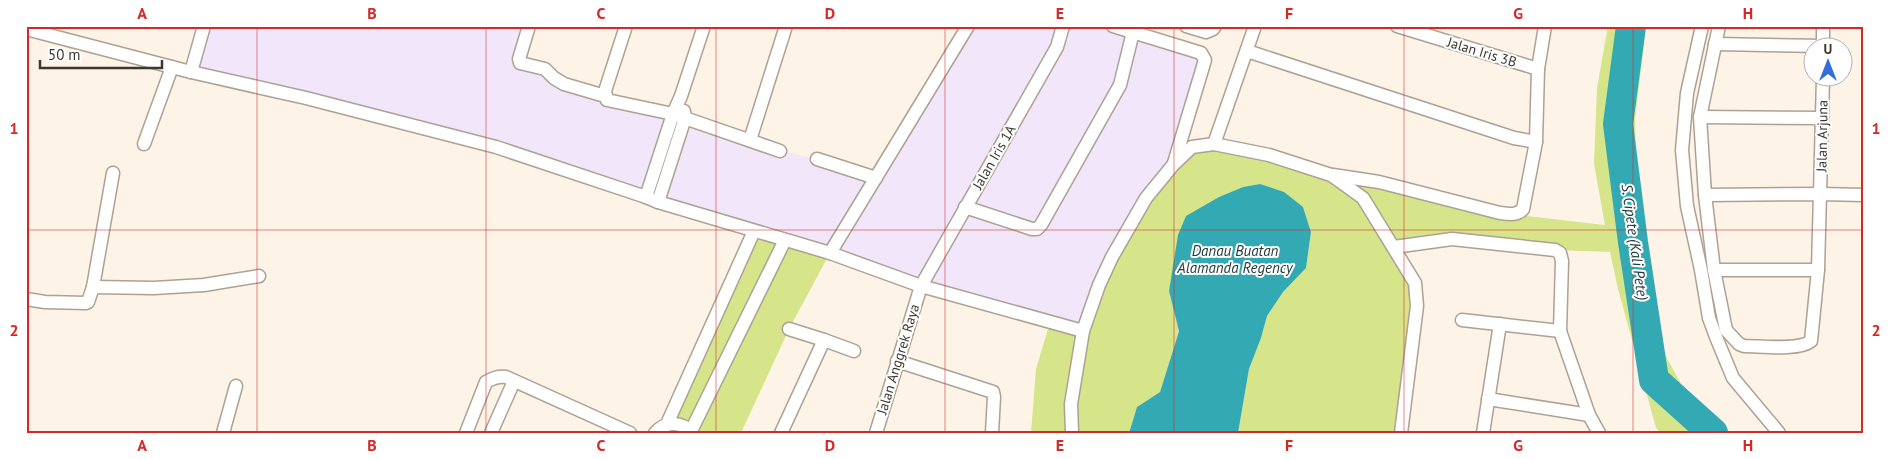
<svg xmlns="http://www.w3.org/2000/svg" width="1890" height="459" font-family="'PT Sans',sans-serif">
<rect width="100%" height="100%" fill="#fef3e7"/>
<g fill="#f2e6fa">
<path d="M204 26H529L519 59 564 84 673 114 646 197 496 147 191 72Z"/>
<path d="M968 26H1113L1204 56 1173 165 1083 331 658 202 685 118 780 151 817 159 876 178Z"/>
</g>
<g fill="#d6e589">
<path d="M1608 26H1646L1635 120 1637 202 1649 292 1663 351 1685 391 1731 433H1661L1656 428 1618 289 1610 252 1555 250 1452 239 1395 248 1415 283 1401 433H1238L1249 369 1261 338 1267 316 1283 292 1306 268 1311 232 1303 207 1260 184 1243 187 1219 197 1175 265 1169 291 1179 330 1160 392 1137 407 1129 433H1031L1036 369 1050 322 1083 331 1118 246 1192 147 1214 144 1500 213 1605 225 1594 164 1597 88Z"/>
<path d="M754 231 830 253 789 329 741 433H655L667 424Z"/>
</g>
<path fill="#33aab3" d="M1260 184 1284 192 1303 207 1311 232 1306 268 1283 292 1267 316 1261 338 1249 369 1238 433H1129L1137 407 1160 392 1179 331 1169 291 1178 235 1186 216 1219 197 1243 187Z"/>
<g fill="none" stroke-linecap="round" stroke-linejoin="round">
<path stroke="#33aab3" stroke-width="30" d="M1631 26 1618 124 1633 242 1654 380 1713 433"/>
<defs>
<g id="street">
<path d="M529 26 519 59 520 63 545 69 554 78 564 84 605 96"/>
<path d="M626 26 605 91 607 100 673 114 780 151"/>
<path d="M1113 26 1201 53 1205 60 1174 163"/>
<path d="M1186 26 1206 32 1213 29 1215 26"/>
<path d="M1397 26 1538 69"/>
<path d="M1702 26 1687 93 1682 150 1687 206 1701 270 1709 318 1716 337 1733 378 1779 433"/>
<path d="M1719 26 1700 117 1705 195 1714 270 1726 330 1739 344 1744 346C1760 346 1799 351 1811 341L1818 270 1823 78"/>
<path d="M26 29 191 72 306 98 496 147 646 197 658 202 830 253 921 286 1083 331"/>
<path d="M1715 44 1823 46"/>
<path d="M1823 48V26"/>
<path d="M1247 51 1514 138 1536 142"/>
<path d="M191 72 204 26"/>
<path d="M1700 117 1822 118"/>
<path d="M750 140 786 26"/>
<path d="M144 144 172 67"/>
<path d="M1214 144 1255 26"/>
<path d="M817 159 876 178"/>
<path d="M1333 175 1379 182 1500 213C1508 214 1517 216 1523 209L1536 142 1538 69 1545 26"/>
<path d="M1705 195 1821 194 1864 195"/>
<path d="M646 197 673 114 681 96 704 26"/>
<path d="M658 202 685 118 684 111"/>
<path d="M965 207 1032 229H1037L1041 225 1120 85 1133 32"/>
<path d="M1394 247 1452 239 1555 250 1560 253 1562 261 1560 331"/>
<path d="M830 253 968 26"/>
<path d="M1714 270H1818"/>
<path d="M93 287 113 173"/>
<path d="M26 299 45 302 86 303 88 302 93 287 154 288 204 285 259 276"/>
<path d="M1462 320 1560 331 1589 415 1599 433"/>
<path d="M824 340 854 351"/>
<path d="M897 361 993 392 994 397 992 433"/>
<path d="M1488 399 1589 415"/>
<path d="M667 424 754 231"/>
<path d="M691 431 785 240"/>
<path d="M223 433 236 386"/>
<path d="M466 433 486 382C493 378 498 376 506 377L630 433"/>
<path d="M491 433 514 381"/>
<path d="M655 433C665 421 682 421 692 433"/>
<path d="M781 433 824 340 789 329"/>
<path d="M876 433 921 286 1057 47 1063 26"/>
<path d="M1072 433 1071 404 1083 331 1099 285 1112 257 1146 198 1173 165 1192 147 1214 144 1269 155 1331 175 1363 198 1415 283 1417 306 1401 433"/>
<path d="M1483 433 1500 324"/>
</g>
</defs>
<use href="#street" stroke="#ada193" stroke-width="15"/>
<use href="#street" stroke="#fff" stroke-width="12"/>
</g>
<path fill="none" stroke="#d62828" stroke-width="1" stroke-opacity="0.55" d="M257 26V433M486 26V433M716 26V433M945 26V433M1174 26V433M1404 26V433M1633 26V433M26 230H1864"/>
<g text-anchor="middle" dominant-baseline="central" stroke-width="4" stroke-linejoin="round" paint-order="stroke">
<g font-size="14" fill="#3c3731" stroke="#fff">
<text transform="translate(1482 52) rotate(17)">Jalan Iris 3B</text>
<text transform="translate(1822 136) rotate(-89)">Jalan Arjuna</text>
<text transform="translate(994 157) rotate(-60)">Jalan Iris 1A</text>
<text transform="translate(898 359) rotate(-73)">Jalan Anggrek Raya</text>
</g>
<g font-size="15" font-style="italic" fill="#223c3e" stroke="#fff">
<text transform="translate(1635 242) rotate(82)">S. Cipete (Kali Pete)</text>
<text x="1235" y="250">Danau Buatan<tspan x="1235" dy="17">Alamanda Regency</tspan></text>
</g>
</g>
<rect width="1890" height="459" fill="none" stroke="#ffffff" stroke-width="55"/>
<g transform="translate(1828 62)"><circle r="24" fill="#ffffff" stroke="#b1afad"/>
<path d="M0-4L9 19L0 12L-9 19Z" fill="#326fdd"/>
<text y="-8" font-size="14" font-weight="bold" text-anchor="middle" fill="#3c3731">U</text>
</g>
<path d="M40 60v8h122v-8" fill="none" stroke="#3c3731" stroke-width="2.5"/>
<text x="48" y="60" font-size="15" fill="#3c3731" stroke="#ffffff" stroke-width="4" paint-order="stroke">50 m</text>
<rect x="28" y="28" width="1834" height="404" fill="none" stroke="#d62828" stroke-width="2"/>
<g font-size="16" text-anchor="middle" font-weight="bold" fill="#d62828">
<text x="142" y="19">A</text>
<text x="372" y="19">B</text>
<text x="601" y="19">C</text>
<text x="830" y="19">D</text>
<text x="1060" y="19">E</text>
<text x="1289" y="19">F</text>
<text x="1518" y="19">G</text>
<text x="1748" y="19">H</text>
<text x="14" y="134">1</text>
<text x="1876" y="134">1</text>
<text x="14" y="336">2</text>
<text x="1876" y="336">2</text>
<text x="142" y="451">A</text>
<text x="372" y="451">B</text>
<text x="601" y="451">C</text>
<text x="830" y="451">D</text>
<text x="1060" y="451">E</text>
<text x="1289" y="451">F</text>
<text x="1518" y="451">G</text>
<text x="1748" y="451">H</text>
</g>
</svg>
